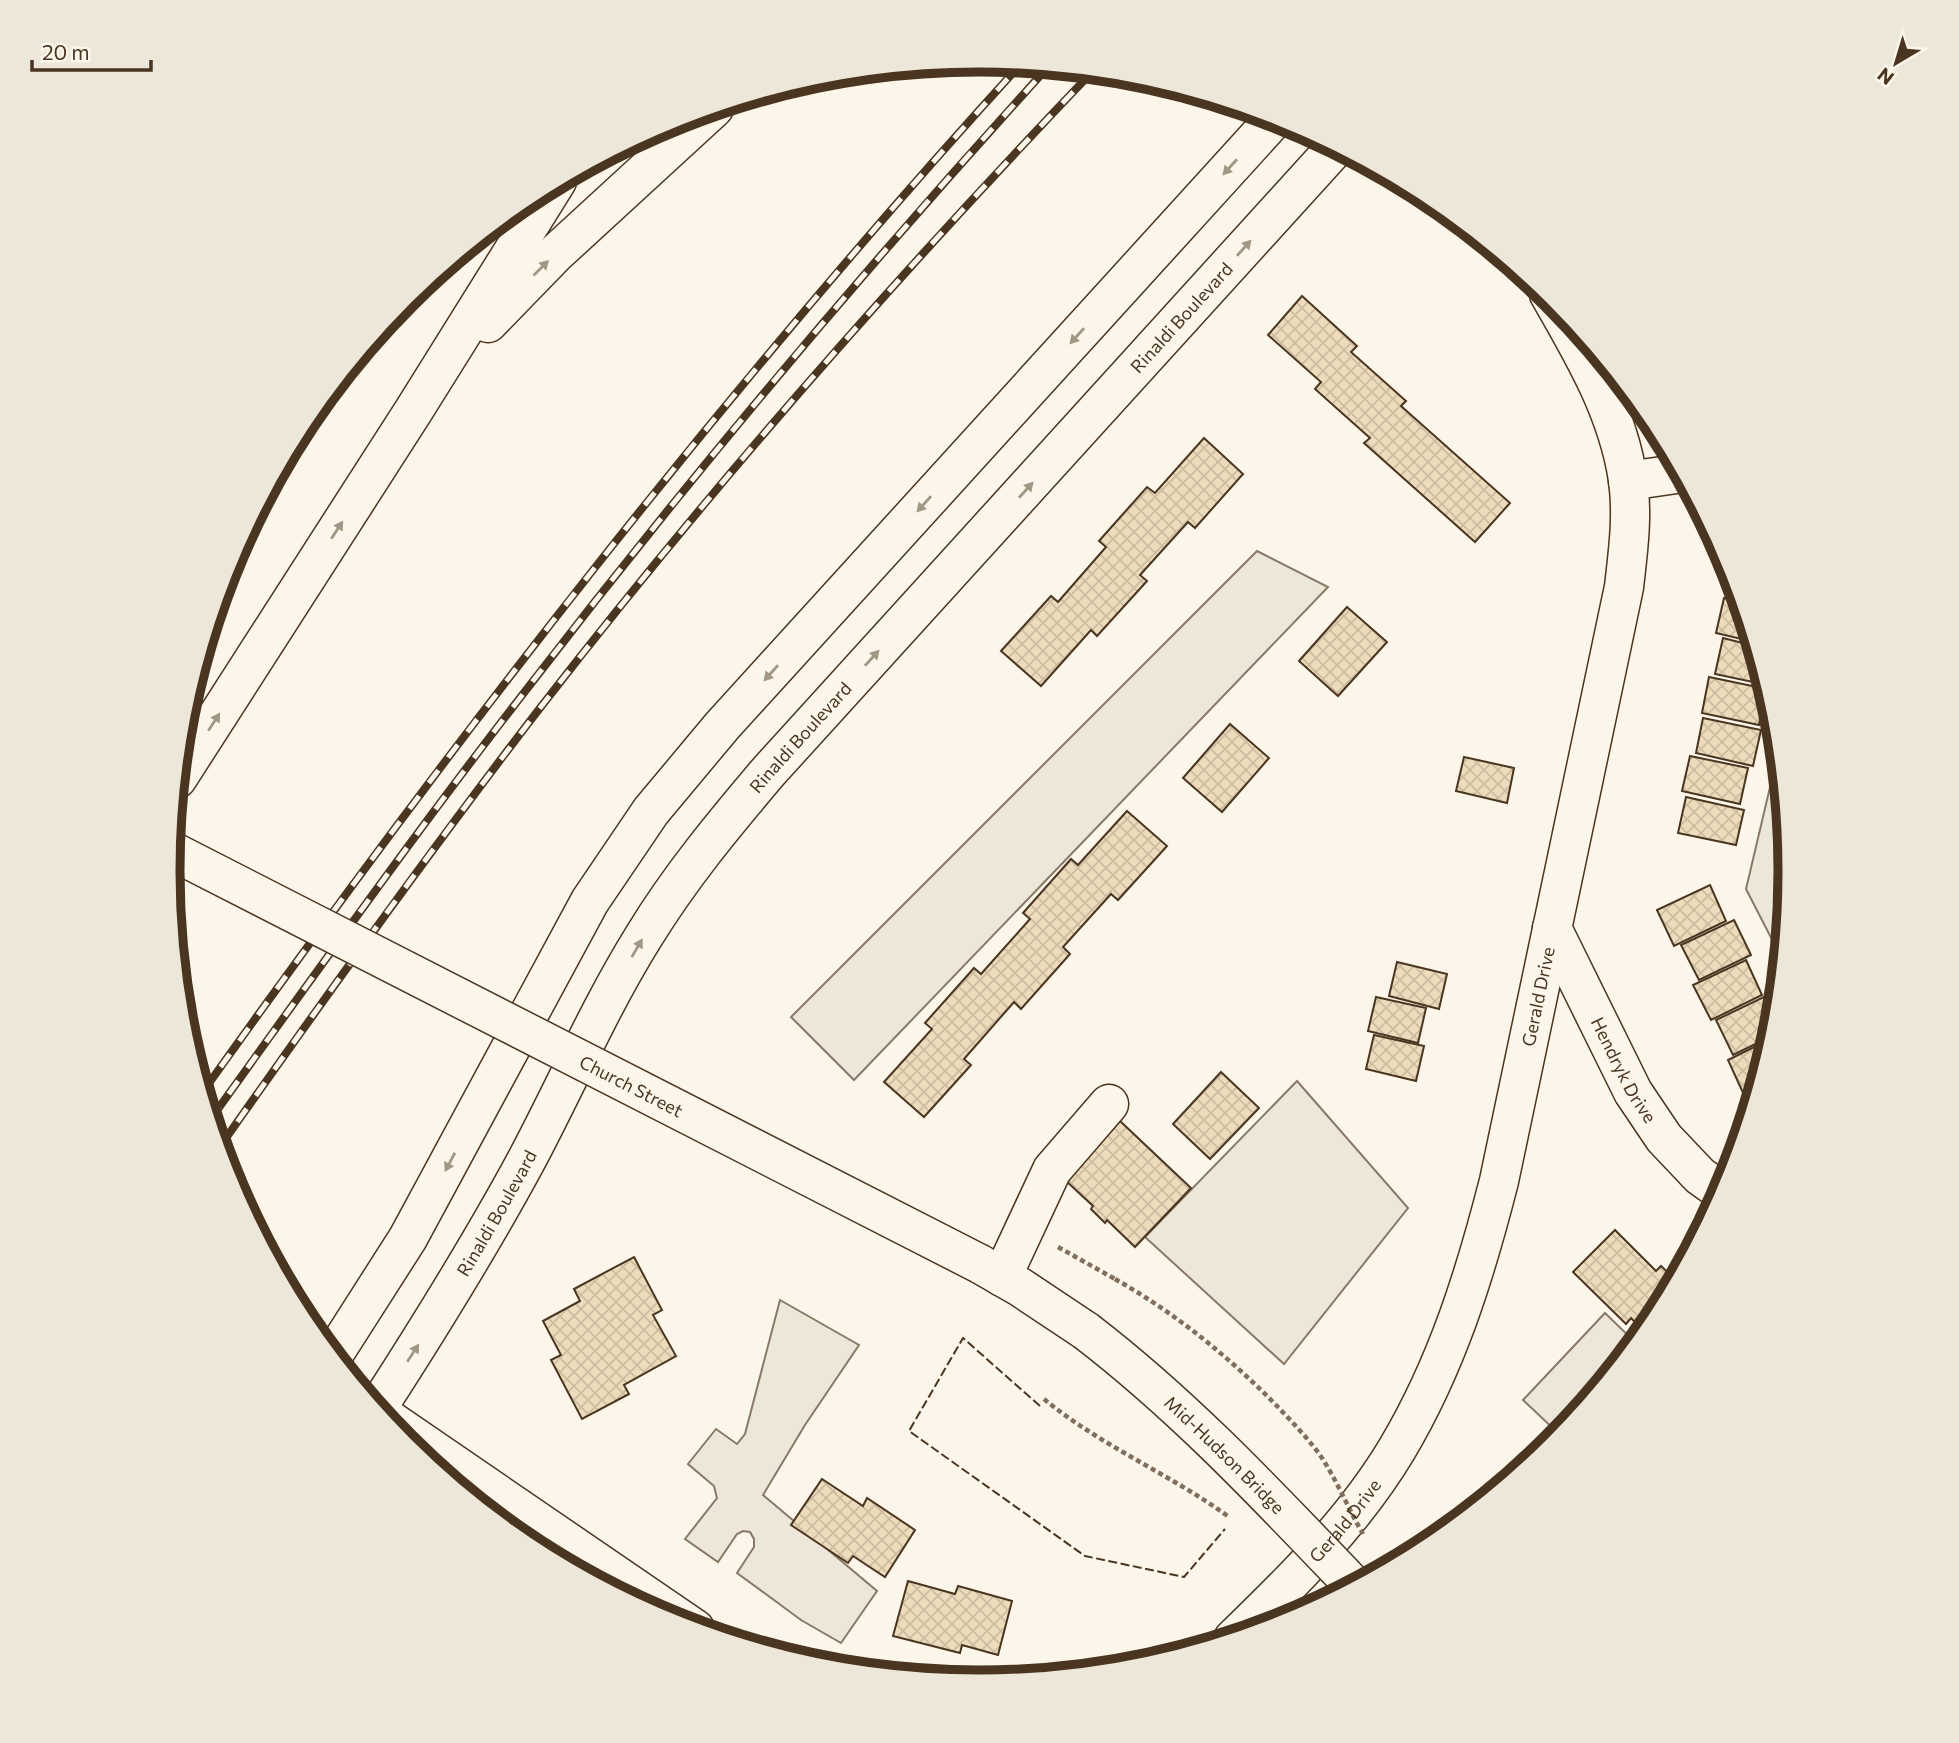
<svg xmlns="http://www.w3.org/2000/svg" width="1959" height="1743" font-family="Commissioner,sans-serif">
<defs>
<pattern id="building-cross-hatch" width="8" height="8" patternUnits="userSpaceOnUse" patternTransform="scale(1.75)"><rect width="8" height="8" fill="#ecdcbc"/><path d="M0 0l8 8M0 8l8-8" fill="none" stroke="#ccbda1"/></pattern>
</defs>
<rect width="100%" height="100%" fill="#fbf6e9"/>
<g fill="#ede7d9" stroke="#887966" stroke-width="2">
<path d="M1257 551 1328 587 854 1080 791 1017Z"/>
<path d="M1779 749 1791 872 1783 961 1746 889Z"/>
<path d="M1297 1081 1408 1208 1284 1364 1145 1237Z"/>
<path d="M780 1300 859 1345 805 1425 763 1495 877 1591 841 1643 801 1620 737 1573 754 1547V1539L750 1532 743 1531 737 1534 718 1562 685 1539 717 1498 714 1486 688 1464 716 1429 737 1444 745 1434Z"/>
<path d="M1605 1313 1637 1344 1553 1446 1519 1474 1558 1433 1523 1400Z"/>
</g>
<g fill="url(#building-cross-hatch)" stroke="#4a3520" stroke-width="2">
<path d="M1302 296 1357 346 1351 352 1406 401 1401 406 1510 503 1475 542 1364 443 1370 438 1315 389 1321 382 1268 335Z"/>
<path d="M1204 438 1243 474 1195 528 1188 522 1140 575 1147 581 1097 636 1091 630 1041 686 1001 651 1051 596 1058 602 1106 547 1099 541 1147 487 1155 493Z"/>
<path d="M1724 598 1742 602 1754 642 1716 633Z"/>
<path d="M1347 607 1387 642 1338 696 1299 661Z"/>
<path d="M1723 638 1755 646 1767 685 1715 674Z"/>
<path d="M1709 677 1767 689 1759 725 1702 713Z"/>
<path d="M1703 718 1761 730 1753 766 1696 753Z"/>
<path d="M1230 724 1269 758 1222 812 1183 778Z"/>
<path d="M1690 756 1748 768 1740 804 1682 791Z"/>
<path d="M1464 757 1514 768 1507 803 1456 791Z"/>
<path d="M1686 797 1744 810 1736 845 1678 833Z"/>
<path d="M1127 811 1167 846 1118 900 1111 894 1063 947 1070 954 1021 1009 1014 1002 964 1059 971 1065 924 1117 884 1082 932 1029 925 1023 974 968 981 974 1030 919 1023 913 1071 859 1078 865Z"/>
<path d="M1710 885 1726 921 1674 946 1657 910Z"/>
<path d="M1734 920 1751 955 1699 980 1681 945Z"/>
<path d="M1746 960 1762 995 1711 1020 1693 985Z"/>
<path d="M1397 962 1447 974 1439 1009 1389 996Z"/>
<path d="M1768 995 1777 1014 1774 1035 1733 1055 1716 1020Z"/>
<path d="M1376 997 1426 1008 1418 1043 1368 1031Z"/>
<path d="M1374 1035 1424 1046 1416 1081 1366 1069Z"/>
<path d="M1774 1037 1758 1089 1744 1095 1728 1060Z"/>
<path d="M1221 1072 1259 1108 1210 1159 1173 1124Z"/>
<path d="M1120 1121 1191 1188 1135 1247 1107 1220 1105 1223 1091 1209 1093 1206 1065 1180Z"/>
<path d="M1615 1230 1656 1271 1661 1266 1677 1281 1654 1323 1646 1334 1631 1318 1626 1324 1573 1272Z"/>
<path d="M634 1257 662 1310 653 1315 676 1356 624 1385 629 1394 582 1419 551 1360 561 1355 543 1321 580 1301 574 1289Z"/>
<path d="M822 1479 863 1506 867 1498 915 1530 885 1577 853 1556 848 1563 791 1525Z"/>
<path d="M908 1581 955 1594 958 1586 1012 1601 998 1655 962 1645 960 1653 893 1636Z"/>
</g>
<g fill="none" stroke-linecap="round" stroke-linejoin="round">
<defs>
<g id="minor">
<path d="M1628 481 1683 473"/>
<path id="s1" d="M1552 928 1633 1092 1664 1138 1700 1176 1724 1193"/>
<path d="M1002 1277 1052 1170 1109 1104"/>
<path d="M332 1357 408 1238 590 901 651 811 722 726 1276 117"/>
<path id="s2" d="M376 1410C429 1328 480 1246 526 1161 566 1086 599 1008 644 936 680 877 724 824 769 771L1337 146"/>
<path d="M378 1412 695 1629"/>
<path id="s3" d="M1233 1639C1293 1581 1354 1521 1397 1449 1447 1365 1475 1275 1499 1181L1624 587C1628 552 1633 516 1628 480 1618 412 1583 353 1549 294"/>
</g>
<g id="highway">
<path d="M488 323 555 254 714 108"/>
<path d="M177 779 414 410 557 181"/>
<path d="M980 1264 1020 1287 1086 1331"/>
</g>
</defs>
<use href="#minor" stroke="#4a3520" stroke-width="41"/>
<use href="#highway" stroke="#4a3520" stroke-width="41"/>
<path stroke="#7f6f5c" stroke-width="4.5" stroke-dasharray="5 3.5" stroke-linecap="butt" d="M1058 1247 1115 1279"/>
<use href="#minor" stroke="#fbf6e9" stroke-width="38"/>
<use href="#highway" stroke="#fbf6e9" stroke-width="38"/>
<defs>
<g id="rail">
<path d="M202 1093C457 735 725 389 1021 64"/>
<path d="M210 1120C313 977 415 833 523 694 689 478 865 268 1049 66"/>
<path d="M219 1148C323 1000 429 852 540 708 712 486 899 274 1093 71"/>
</g>
</defs>
<use href="#rail" stroke="#4a3520" stroke-width="8"/>
<use href="#rail" stroke="#fbf6e9" stroke-width="5" stroke-dasharray="16" stroke-linecap="butt"/>
<defs>
<g id="highway-bridge">
<path id="s4" d="M170 850 980 1264"/>
<path id="s5" d="M1086 1331C1185 1407 1269 1497 1355 1587"/>
</g>
</defs>
<use href="#highway-bridge" stroke="#4a3520" stroke-width="41" stroke-linecap="butt"/>
<g stroke="#7f6f5c" stroke-width="4.5" stroke-dasharray="5 3.5" stroke-linecap="butt">
<path d="M1115 1279C1175 1313 1228 1356 1276 1405 1292 1422 1309 1439 1322 1458 1338 1483 1349 1510 1363 1534"/>
<path d="M1044 1399C1101 1446 1170 1474 1229 1517"/>
</g>
<use href="#highway-bridge" stroke="#fbf6e9" stroke-width="38"/>
<path stroke="#4a3520" stroke-width="2" stroke-dasharray="9 3.5" stroke-linecap="butt" d="M1040 1406 963 1338 909 1431 1085 1556 1184 1577 1225 1529"/>
</g>
<defs><path id="oneway-solid" d="M-6-.8H1V-3.2L6.5 0L1 3.2V.8H-6Z" transform="scale(1.75)"/></defs>
<g fill="#a29684">
<use href="#oneway-solid" transform="translate(1230 167) rotate(132)"/>
<use href="#oneway-solid" transform="translate(1244 248) rotate(-48)"/>
<use href="#oneway-solid" transform="translate(541 268) rotate(-45)"/>
<use href="#oneway-solid" transform="translate(1077 336) rotate(132)"/>
<use href="#oneway-solid" transform="translate(1026 490) rotate(-48)"/>
<use href="#oneway-solid" transform="translate(924 504) rotate(132)"/>
<use href="#oneway-solid" transform="translate(337 530) rotate(-57)"/>
<use href="#oneway-solid" transform="translate(872 658) rotate(-48)"/>
<use href="#oneway-solid" transform="translate(771 673) rotate(132)"/>
<use href="#oneway-solid" transform="translate(214 722) rotate(-57)"/>
<use href="#oneway-solid" transform="translate(637 948) rotate(-60)"/>
<use href="#oneway-solid" transform="translate(450 1162) rotate(118)"/>
<use href="#oneway-solid" transform="translate(413 1353) rotate(-57)"/>
</g>
<g text-anchor="middle" dominant-baseline="central" stroke-width="5" stroke-linejoin="round" paint-order="stroke">
<g font-size="18" fill="#4a3520" stroke="#fbf6e9">
<text stroke="none"><textPath href="#s2" startOffset="1365">Rinaldi Boulevard</textPath></text>
<text stroke="none"><textPath href="#s2" startOffset="798">Rinaldi Boulevard</textPath></text>
<text stroke="none"><textPath href="#s3" startOffset="728">Gerald Drive</textPath></text>
<text stroke="none"><textPath href="#s1" startOffset="159">Hendryk Drive</textPath></text>
<text stroke="none"><textPath href="#s4" startOffset="518">Church Street</textPath></text>
<text stroke="none"><textPath href="#s2" startOffset="231">Rinaldi Boulevard</textPath></text>
<text stroke="none"><textPath href="#s5" startOffset="186">Mid-Hudson Bridge</textPath></text>
<text stroke="none"><textPath href="#s3" startOffset="163">Gerald Drive</textPath></text>
</g>
</g>
<path d="M0 0H1959V1743H0ZM180 871a799 799 0 1 1 1598 0a799 799 0 1 1-1598 0Z" fill="#ede7d9" fill-rule="evenodd"/>
<path fill="none" stroke="#4a3520" stroke-width="9" d="M180 871a799 799 0 1 1 1598 0a799 799 0 1 1-1598 0Z"/>
<g transform="translate(1896 63) rotate(218)" stroke="#fbf6e9" stroke-width="5" paint-order="stroke">
<path d="M0-5L12 26L0 18L-12 26Z" fill="#4a3520"/>
<text y="-10" font-size="19" font-weight="bold" text-anchor="middle" fill="#4a3520">N</text>
</g>
<path d="M32 60v10h119v-10" fill="none" stroke="#4a3520" stroke-width="3.5"/>
<text x="42" y="60" font-size="21" fill="#4a3520" stroke="#fbf6e9" stroke-width="5" paint-order="stroke">20 m</text>
</svg>
